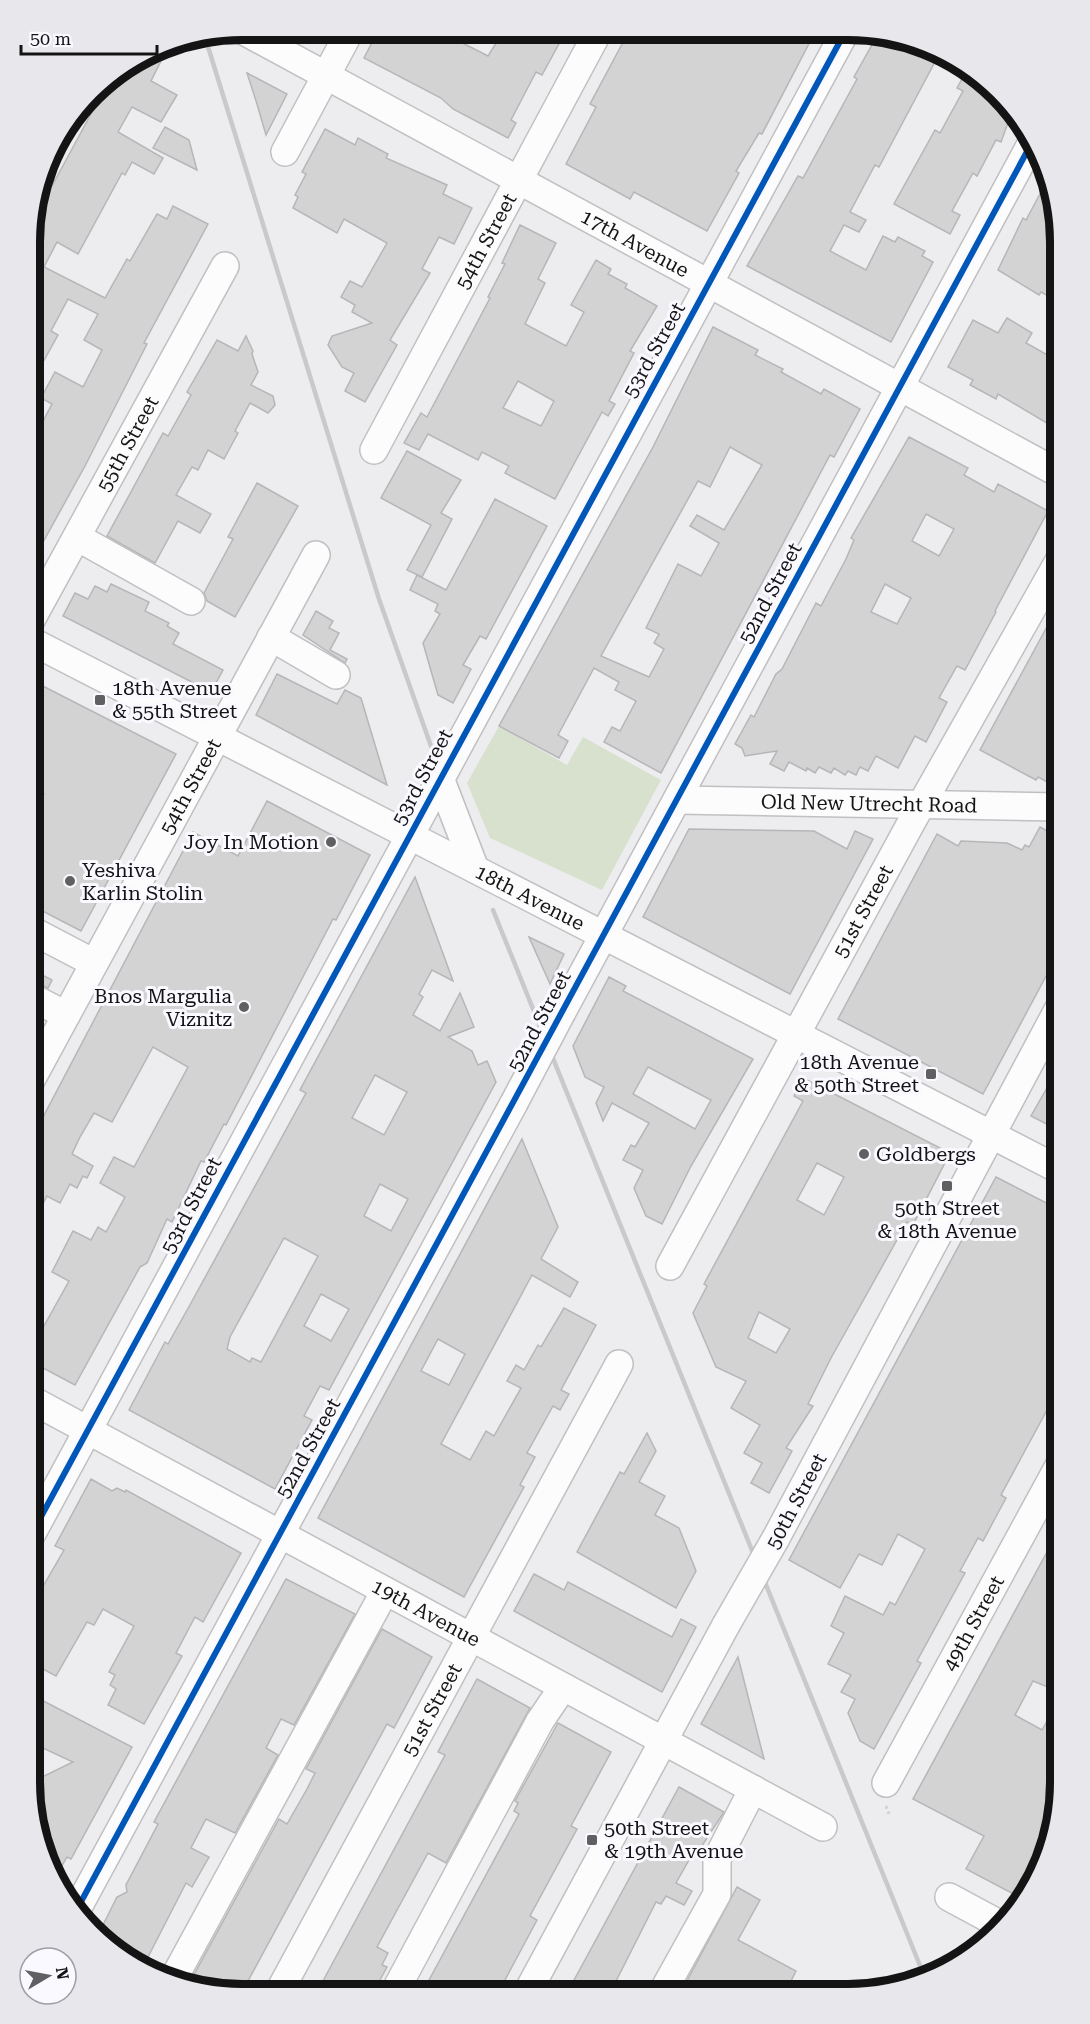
<svg xmlns="http://www.w3.org/2000/svg" width="1090" height="2024" font-family="'Roboto Serif',serif">
<rect width="100%" height="100%" fill="#ededf0"/>
<path fill="#d8e1cd" d="M499 726 567 765 583 737 661 780 602 890 490 838 467 783Z"/>
<g fill="#d3d3d4" stroke="#b6b5b8" stroke-width="1.5" fill-rule="evenodd">
<path d="M378 31H439L488 56 503 32H546L561 40 542 75 536 72 524 95 511 120 516 123 508 138 453 109 441 98 364 58Z"/>
<path d="M637 32 814 34 762 134 759 133 736 171 739 173 707 231 634 192 630 199 566 164 596 107 590 104 628 33 635 37Z"/>
<path d="M878 34H889L937 58 879 167 875 165 850 212 866 220 859 232 844 225 830 251 866 270 883 236 895 242 898 237 925 251 922 256 933 262 891 342 747 266 798 176 803 178 857 79 854 77Z"/>
<path d="M150 53 162 59 151 81 177 95 161 122 132 107 118 132 163 158 154 174 132 162 125 175 122 173 78 254 57 242 44 267 105 298 127 259 130 261 157 214 167 219 173 206 208 224 144 343 147 344 85 466 31 564V470L42 449 32 442 52 404 41 398 55 372 83 387 102 350 84 340 98 314 68 299 51 331 58 335 42 364 32 358V351L41 332 32 327V223L111 77Z"/>
<path d="M966 72 987 82 1010 117 1001 142 996 140 977 176 973 173 952 211 960 215 950 234 894 204 935 130 940 133 963 91 957 88Z"/>
<path d="M247 73 287 94 266 135 257 104Z"/>
<path d="M165 127 189 140 197 170 153 148Z"/>
<path d="M325 129 355 145 358 138 388 154 386 158 447 185 443 194 472 208 454 244 439 237 422 269 430 273 390 340 397 345 365 402 345 391 354 373 342 367 328 345 332 336 372 323 352 312 355 305 341 297 350 281 362 287 387 243 344 219 337 233 293 208 298 197 295 195 306 174 302 172Z"/>
<path d="M1049 177 1060 242V274L1048 296 1041 292 1039 295 998 270 1023 218 1026 220Z"/>
<path d="M520 225 556 243 538 279 545 283 525 324 566 346 584 312 571 305 596 260 611 269 608 274 627 284 625 288 657 306 630 351 634 353 609 401 615 404 608 416 602 412 555 499 505 473 509 466 482 452 478 460 428 434 419 450 404 443 421 413 427 417 471 334 490 298 488 297 505 264 502 263ZM518 381 554 401 541 426 503 408Z"/>
<path d="M1007 318 1032 333 1026 343 1060 362V419L1055 428 998 394 996 399 970 385 973 380 948 367 973 320 998 333Z"/>
<path d="M713 327 758 350 755 355 783 369 781 372 821 394 824 389 860 409 834 457 830 455 661 773 604 742 612 727 620 731 636 701 615 690 619 682 594 668 558 735 568 741 559 758 499 726 653 447ZM730 447 762 465 724 530 697 515 690 526 719 543 701 576 678 564 646 628 659 634 654 643 664 649 649 677 601 656 698 481 710 487Z"/>
<path d="M246 336 253 351 252 354 258 372 251 385 273 396 275 405 268 413 250 403 235 431 238 433 224 459 208 450 198 470 192 467 176 495 211 514 200 533 178 521 155 563 107 536 163 433 168 436 191 395 187 392 217 340 238 351Z"/>
<path d="M909 437 968 468 964 475 994 492 998 484 1048 511 995 611 996 612 965 670 957 666 939 698 947 702 926 742 915 736 898 768 876 756 868 771 860 767 856 775 848 771 845 775 834 768 831 773 819 767 815 773 807 768 806 771 789 762 784 771 770 764 777 751 745 756 742 748 735 744 751 715 754 717 776 674 782 669 816 603 821 606 846 559 854 540 851 538ZM926 514 954 529 939 556 912 541ZM885 584 911 598 897 624 871 612Z"/>
<path d="M407 451 461 480 441 513 452 519 422 577 407 570 431 525 381 498Z"/>
<path d="M257 483 298 506 235 617 207 601 204 593 233 539 228 537Z"/>
<path d="M495 499 547 526 486 639 480 636 463 665 471 669 453 703 438 695 423 643 440 614 435 611 438 604 410 590 417 575 446 590Z"/>
<path d="M111 584 149 602 145 611 169 623 167 626 179 633 173 644 223 670 211 692 63 616 75 593 88 599 95 586 107 592Z"/>
<path d="M316 611 333 621 329 628 339 633 330 650 347 659 345 663 303 635Z"/>
<path d="M1049 623 1060 629V776L1055 786 1038 777 1036 780 980 750Z"/>
<path d="M277 674 337 704 345 690 361 698 387 785 256 715Z"/>
<path d="M31 680 176 754 81 931 31 905V809L44 794 31 788Z"/>
<path d="M267 801 370 855 336 920 333 919 318 948 226 1125 224 1124 204 1162 201 1161 172 1222 167 1219 147 1263 140 1267 75 1385 30 1361V1351L69 1281 52 1272 73 1231 91 1240 98 1227 106 1232 125 1197 100 1183 114 1157 134 1167 188 1067 153 1047 112 1122 94 1113 80 1137 72 1154 93 1166 87 1178 83 1176 77 1188 70 1184 60 1203 47 1196 31 1227V1140L193 832 238 856Z"/>
<path d="M1040 827 1060 838V950L983 1094 838 1019 937 834 958 846 961 841 1007 843 1022 850 1025 845 1029 847Z"/>
<path d="M689 829 814 831 847 849 855 831 873 839 790 994 643 917Z"/>
<path d="M415 877 453 981 432 970 419 994 423 997 413 1015 440 1031 460 993 474 1027 448 1037 472 1051 478 1065 487 1061 496 1082 329 1390 320 1386 304 1416 312 1420 275 1489 129 1410 165 1342 168 1344 191 1303 306 1093 300 1090ZM375 1075 407 1092 384 1135 352 1118ZM380 1184 408 1199 391 1231 364 1216ZM284 1238 318 1256 261 1362 252 1358 250 1362 227 1349 230 1337ZM321 1294 349 1309 331 1341 304 1326Z"/>
<path d="M529 937 564 954 550 984Z"/>
<path d="M31 969 52 980 48 988 31 981Z"/>
<path d="M609 977 626 986 623 991 753 1059 691 1166 662 1224 646 1216 634 1188 643 1170 623 1160 631 1145 635 1147 649 1123 612 1103 603 1121 596 1103 604 1087 585 1077 573 1046ZM648 1067 711 1100 695 1129 633 1094Z"/>
<path d="M1060 1065V1131L1031 1116Z"/>
<path d="M803 1078 950 1153 913 1225 907 1222 831 1358 808 1404 813 1406 786 1448 792 1451 769 1493 751 1483 762 1463 744 1453 760 1425 731 1408 746 1381 716 1367 693 1313 707 1286 704 1284 803 1101 794 1096ZM817 1163 844 1177 824 1215 797 1200ZM759 1312 790 1329 776 1353 748 1338Z"/>
<path d="M522 1139 558 1227 541 1259 578 1282 570 1297 532 1275 441 1444 470 1460 486 1431 494 1436 521 1388 507 1381 516 1365 524 1370 538 1345 541 1347 564 1308 596 1325 561 1390 569 1394 560 1410 553 1406 527 1453 535 1457 520 1485 524 1487 464 1597 318 1518ZM438 1339 465 1354 449 1385 421 1371Z"/>
<path d="M996 1177 1060 1210V1277L1050 1296 1060 1301V1386L1001 1495 1006 1498 999 1511 983 1541 978 1538 960 1571 965 1573 917 1661 921 1663 874 1749 860 1741 848 1713 855 1699 841 1692 851 1675 828 1664 844 1633 831 1626 845 1596 883 1615 890 1602 895 1605 925 1549 898 1534 882 1565 859 1554 840 1588 789 1560Z"/>
<path d="M647 1433 656 1451 639 1482 665 1496 655 1515 679 1528 696 1571 676 1608 577 1552 620 1472 624 1474Z"/>
<path d="M91 1479 112 1491 117 1488 125 1492 126 1490 241 1553 203 1622 195 1617 176 1653 182 1656 144 1724 108 1705 116 1689 110 1685 115 1675 109 1672 134 1626 103 1609 94 1625 87 1622 56 1676 43 1669 30 1693V1609L64 1550 55 1546Z"/>
<path d="M1060 1528V1692L1033 1681 1015 1715 1042 1730 1060 1698V1796L1044 1863 1023 1899 966 1869 984 1836 913 1799Z"/>
<path d="M534 1574 564 1590 568 1582 672 1637 681 1619 696 1627 662 1692 514 1611Z"/>
<path d="M286 1579 355 1614 294 1725 281 1719 266 1748 278 1755 235 1833 206 1819 191 1848 209 1857 192 1887 186 1883 148 1957 133 1949 129 1957 113 1950 100 1937V1931L117 1897 127 1892 126 1885 158 1824 154 1822Z"/>
<path d="M382 1629 432 1657 394 1728 387 1724 242 1992H214L190 1982 279 1819 287 1824 307 1789 315 1773 306 1769Z"/>
<path d="M738 1657 764 1759 701 1724Z"/>
<path d="M477 1679 530 1708 446 1863 428 1853 377 1947 388 1953 382 1965 387 1967 373 1993 317 1992 445 1755 438 1752Z"/>
<path d="M30 1694 132 1747 71 1859 67 1857 55 1878 41 1850 34 1804 42 1788 41 1782 44 1776 73 1762 30 1742Z"/>
<path d="M558 1723 611 1752 571 1826 577 1829 530 1916 537 1920 498 1993H422L519 1814 514 1811 518 1803 515 1801Z"/>
<path d="M679 1787 724 1812 696 1855 693 1853 676 1883 692 1891 684 1905 666 1896 661 1904 656 1902 610 1993H567Z"/>
<path d="M737 1887 760 1900 738 1940 796 1971 789 1985 800 1994H680Z"/>
</g>
<g fill="none" stroke-linecap="round" stroke-linejoin="round">
<defs>
<g id="minor">
<path id="s1" d="M242 30 1060 474"/>
<path d="M285 152 350 31"/>
<path id="s2" d="M374 450 598 32"/>
<path d="M77 537 191 601"/>
<path id="s3" d="M31 620 225 266"/>
<path d="M271 637 336 675"/>
<path id="s4" d="M31 641 1060 1170"/>
<path d="M440 778 475 869"/>
<path id="s5" d="M677 800 1060 807"/>
<path d="M31 930 94 963"/>
<path d="M31 997 66 1015"/>
<path d="M562 1012 1030 146"/>
<path id="s6" d="M31 1080 316 555"/>
<path id="s7" d="M670 1266 911 823 1060 559"/>
<path id="s8" d="M30 1399 823 1827"/>
<path d="M30 1537 844 34"/>
<path d="M776 1538 1060 1006"/>
<path id="s9" d="M886 1783 1060 1464"/>
<path d="M949 1897 1001 1925"/>
<path d="M76 1911 514 1103"/>
<path d="M175 1976 385 1591"/>
<path id="s10" d="M279 1992 619 1364"/>
<path d="M394 1993 540 1721 563 1687"/>
<path d="M527 1993 726 1625"/>
<path d="M662 1993 717 1894V1859L753 1789"/>
</g>
</defs>
<use href="#minor" stroke="#c0c0c2" stroke-width="30"/>
<path stroke="#d2d2d3" stroke-width="3" stroke-dasharray="3 3" stroke-linecap="butt" d="M886 1806 889 1814"/>
<use href="#minor" stroke="#fcfcfd" stroke-width="27"/>
<g stroke="#c9c9cb" stroke-width="4.5">
<path d="M205 37 379 599 432 749"/>
<path d="M493 910 925 1978"/>
</g>
<defs>
<g id="minor-bridge">
<path d="M514 1103 562 1012"/>
<path d="M726 1625 776 1538"/>
</g>
</defs>
<use href="#minor-bridge" stroke="#c0c0c2" stroke-width="30" stroke-linecap="butt"/>
<use href="#minor-bridge" stroke="#fcfcfd" stroke-width="27"/>
<defs>
<g id="cycleway">
<path d="M30 1537 844 34"/>
<path d="M76 1911 1030 146"/>
</g>
</defs>
<use href="#cycleway" stroke="#faf9ff" stroke-width="10"/>
<use href="#cycleway" stroke="#0057b8" stroke-width="6"/>
</g>
<g fill="#606062" stroke="#faf9ff" stroke-width="2">
<rect x="94" y="694" width="12" height="12" rx="3"/>
<circle cx="331" cy="842" r="6"/>
<circle cx="70" cy="881" r="6"/>
<circle cx="244" cy="1007" r="6"/>
<rect x="925" y="1068" width="12" height="12" rx="3"/>
<circle cx="864" cy="1154" r="6"/>
<rect x="941" y="1180" width="12" height="12" rx="3"/>
<rect x="586" y="1834" width="12" height="12" rx="3"/>
</g>
<g text-anchor="middle" dominant-baseline="central" stroke-width="6" stroke-linejoin="round" paint-order="stroke">
<g font-size="20" fill="#141415" stroke="#faf9ff">
<text stroke="none"><textPath href="#s2" startOffset="237">54th Street</textPath></text>
<text stroke="none"><textPath href="#s1" startOffset="447">17th Avenue</textPath></text>
<text transform="translate(654 350) rotate(-61)">53rd Street</text>
<text stroke="none"><textPath href="#s3" startOffset="201">55th Street</textPath></text>
<text transform="translate(770 593) rotate(-62)">52nd Street</text>
<text transform="translate(422 777) rotate(-62)">53rd Street</text>
<text stroke="none"><textPath href="#s6" startOffset="334">54th Street</textPath></text>
<text stroke="none"><textPath href="#s5" startOffset="192">Old New Utrecht Road</textPath></text>
<text stroke="none"><textPath href="#s4" startOffset="561">18th Avenue</textPath></text>
<text stroke="none"><textPath href="#s7" startOffset="404">51st Street</textPath></text>
<text transform="translate(539 1021) rotate(-62)">52nd Street</text>
<text transform="translate(191 1205) rotate(-62)">53rd Street</text>
<text transform="translate(308 1448) rotate(-61)">52nd Street</text>
<text transform="translate(796 1501) rotate(-62)">50th Street</text>
<text stroke="none"><textPath href="#s8" startOffset="450">19th Avenue</textPath></text>
<text stroke="none"><textPath href="#s9" startOffset="182">49th Street</textPath></text>
<text stroke="none"><textPath href="#s10" startOffset="321">51st Street</textPath></text>
</g>
<g font-size="20" fill="#141415" stroke="#faf9ff" text-anchor="start">
<text x="112" y="688">18th Avenue<tspan x="112" dy="23">&amp; 55th Street</tspan></text>
<text x="319" y="842" text-anchor="end">Joy In Motion</text>
<text x="82" y="870">Yeshiva<tspan x="82" dy="23">Karlin Stolin</tspan></text>
<text x="232" y="996" text-anchor="end">Bnos Margulia<tspan x="232" dy="23">Viznitz</tspan></text>
<text x="919" y="1062" text-anchor="end">18th Avenue<tspan x="919" dy="23">&amp; 50th Street</tspan></text>
<text x="876" y="1154">Goldbergs</text>
<text x="947" y="1208" text-anchor="middle">50th Street<tspan x="947" dy="23">&amp; 18th Avenue</tspan></text>
<text x="604" y="1828">50th Street<tspan x="604" dy="23">&amp; 19th Avenue</tspan></text>
</g>
</g>
<path d="M0 0H1090V2024H0ZM242 40H848A202 202 0 0 1 1050 242V1782A202 202 0 0 1 848 1984H242A202 202 0 0 1 40 1782V242A202 202 0 0 1 242 40Z" fill="#e8e7ec" fill-rule="evenodd"/>
<path fill="none" stroke="#141415" stroke-width="8" d="M242 40H848A202 202 0 0 1 1050 242V1782A202 202 0 0 1 848 1984H242A202 202 0 0 1 40 1782V242A202 202 0 0 1 242 40Z"/>
<g transform="translate(48 1976) rotate(80)"><circle r="28" fill="#faf9ff" stroke="#9e9da1" stroke-width="1.5"/>
<path d="M0-4.5L10 22L0 15L-10 22Z" fill="#606062"/>
<text y="-9" font-size="16" font-weight="bold" text-anchor="middle" fill="#141415">N</text>
</g>
<path d="M21 45v9h136v-9" fill="none" stroke="#141415" stroke-width="3"/>
<text x="30" y="45" font-size="18" fill="#141415" stroke="#faf9ff" stroke-width="4.5" paint-order="stroke">50 m</text>
</svg>
